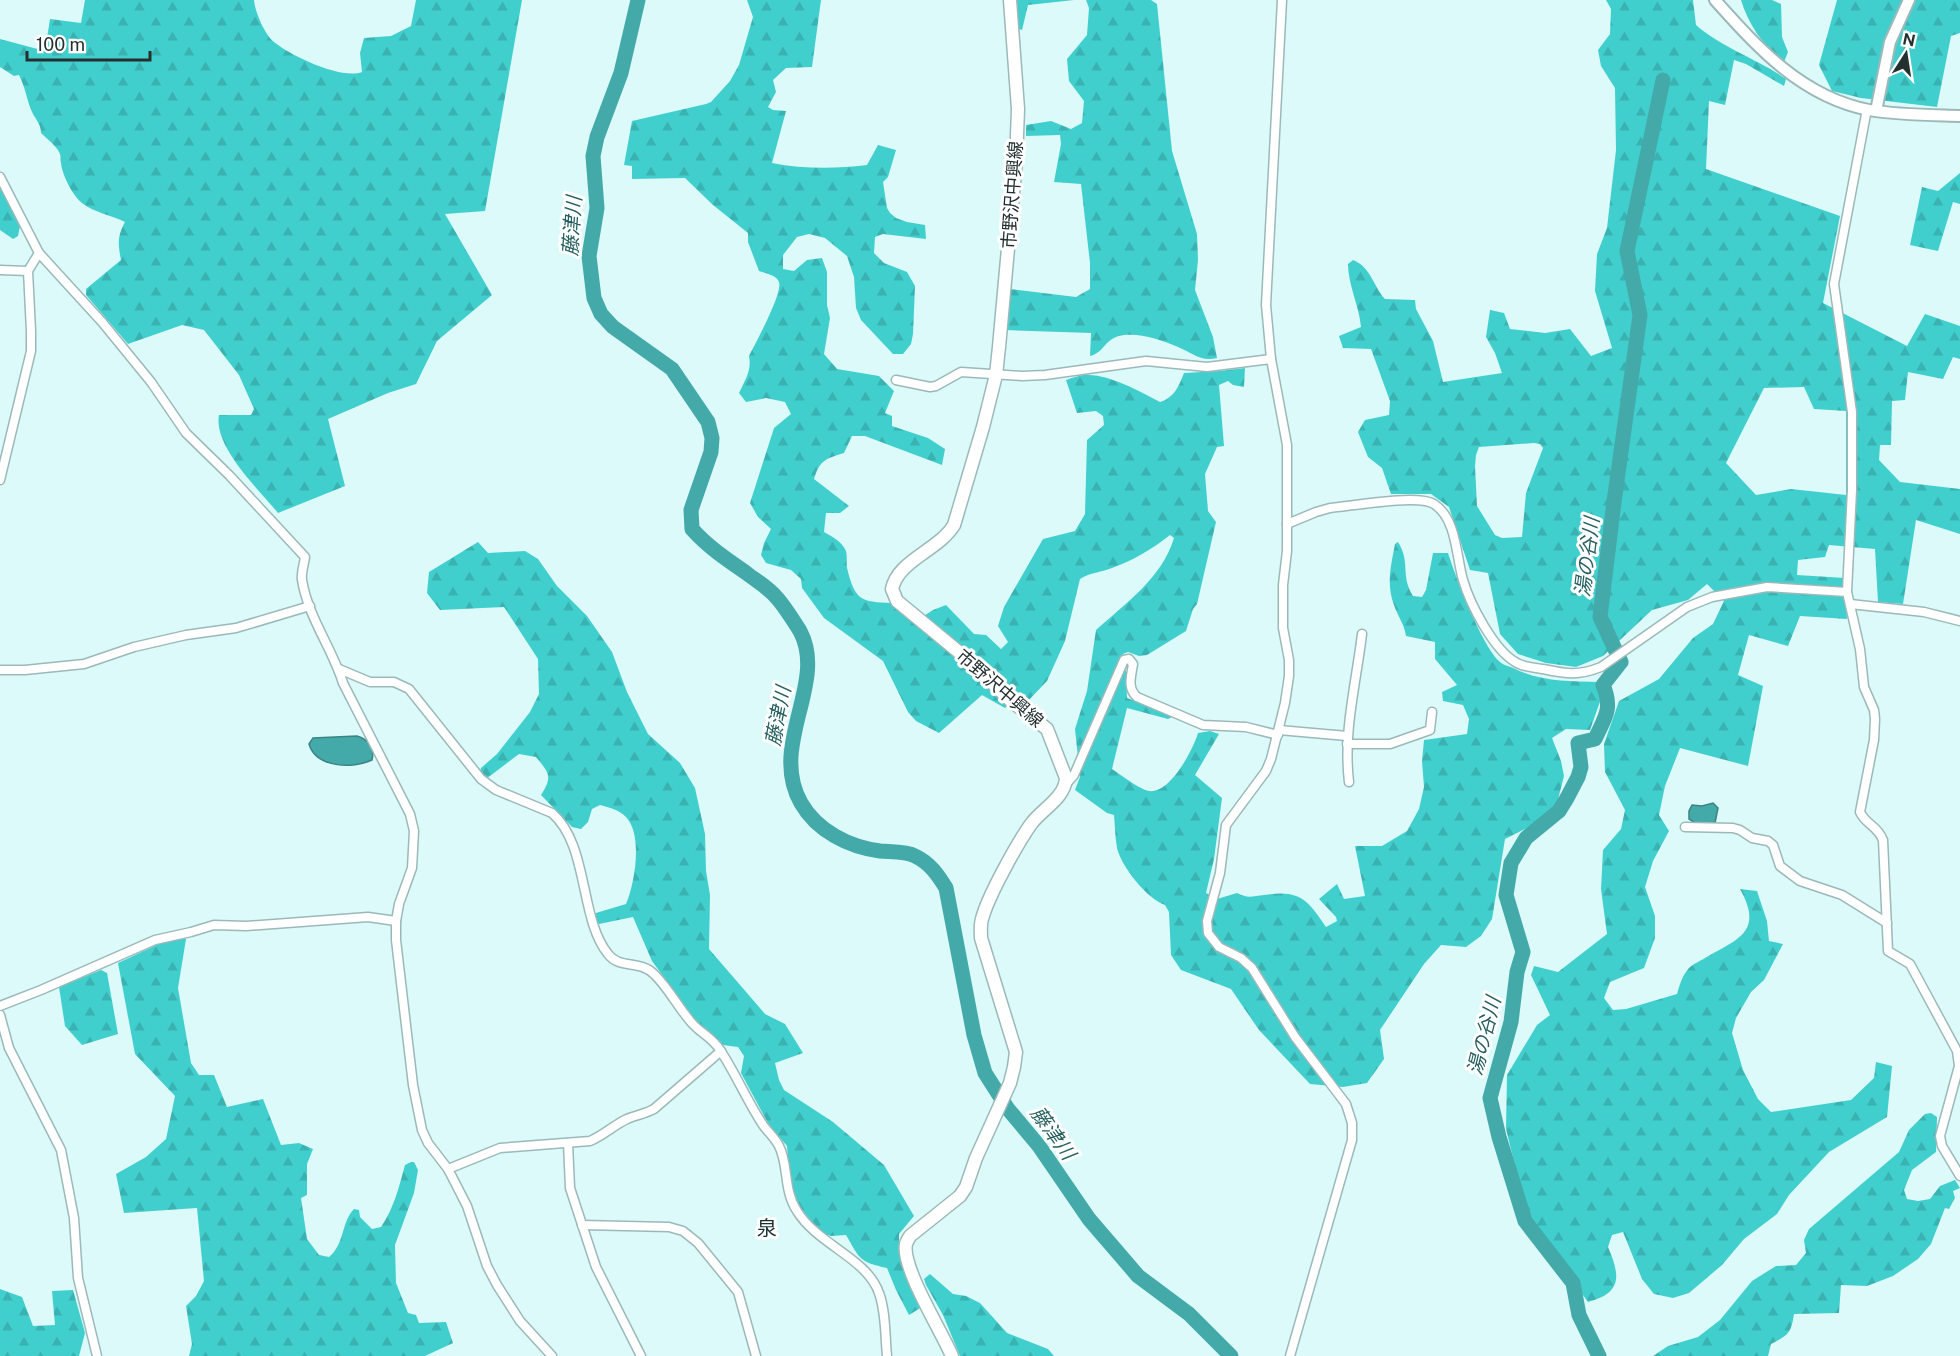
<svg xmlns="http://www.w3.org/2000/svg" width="1960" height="1356" font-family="'Public Sans','Noto Sans JP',sans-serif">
<defs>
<pattern id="forest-firs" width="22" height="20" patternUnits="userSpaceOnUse" patternTransform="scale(1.5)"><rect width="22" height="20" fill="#41cfce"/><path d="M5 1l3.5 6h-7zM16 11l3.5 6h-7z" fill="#39b2b1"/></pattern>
</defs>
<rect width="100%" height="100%" fill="#dbfaf9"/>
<g fill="url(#forest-firs)" fill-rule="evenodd">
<path d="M85 0H254C255 12 265 35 274 42 291 56 342 80 362 72L360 53 364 38 391 36 411 26 416 0H522L485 211 445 214 492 295 437 341 416 384 388 393 328 419 345 486 278 513C259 490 213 446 219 415H251L254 409 239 375 204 330 182 325 128 344 86 295V289L121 260C118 244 117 237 125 222 111 215 95 213 82 203 73 196 62 175 61 163 60 160 61 157 60 154 57 146 47 139 41 133 41 125 37 121 33 114 27 102 26 89 19 75L14 76 0 67V39L45 51 50 19 81 23Z"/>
<path d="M747 0H821L812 67 786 68 773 80 776 92 768 107 773 110 786 111 772 163C803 169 835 169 867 165L878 145 896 150 888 177 883 182 887 208 890 213 896 218 907 222 925 225 926 239 883 234 875 237 874 253 884 263 907 272 915 286 913 334 911 344 903 354H893L861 320 856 308 854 277 847 256 825 238 809 234 797 237 783 255V269L794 271 807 260 822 258 827 272V305L830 318 824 354 837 369 879 376 894 391 885 413 892 416V426L928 438 945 449 942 465 865 436H852L844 453C825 459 820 460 814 479L849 506 840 513H826L824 532C831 536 841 541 845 549 848 554 846 562 847 568 855 600 860 602 892 603L913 623 933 610 946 605 974 634 986 635 1001 649 1008 642 998 626 1004 607 1043 539 1075 531 1085 514 1087 440 1104 425 1103 416 1096 411 1077 413 1066 380C1073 378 1082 374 1089 375 1110 375 1141 392 1160 402 1174 398 1179 386 1184 373L1220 371 1245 368 1244 387 1233 385 1228 381 1219 385 1224 446 1217 447 1205 474 1208 511 1216 522 1197 604 1193 609 1186 631 1147 655 1139 656 1128 652 1123 654 1118 665 1126 671 1127 698 1170 714 1172 717 1168 719 1127 708 1112 769C1121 775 1139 789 1149 791 1170 794 1193 750 1198 733L1210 731 1219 734 1195 775 1222 798 1214 859 1206 893 1217 899 1237 893C1248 899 1253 896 1264 895 1300 889 1308 900 1326 927L1337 921 1336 917 1319 899 1337 884 1344 899 1365 896 1355 846H1382L1407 831 1419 809 1424 787 1422 761 1424 740 1467 734 1469 719 1463 705 1443 701 1442 692 1457 685 1435 659V642L1406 636C1404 623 1398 617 1394 605 1386 584 1391 566 1395 544L1398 542C1411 563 1400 575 1413 596L1422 597 1426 590 1433 553H1448C1456 578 1482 646 1500 662 1503 665 1509 666 1513 668 1541 682 1568 681 1599 682L1602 696 1590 730 1566 729 1552 738 1561 761 1564 776 1556 807 1533 825 1505 839 1492 919 1481 936 1466 947 1441 945 1424 964 1380 1030 1384 1059 1367 1083 1343 1087 1310 1084 1259 1030 1231 989 1181 970 1171 955 1169 912 1165 905C1147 899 1121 866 1117 848 1115 837 1115 826 1114 815L1107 813 1075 790 1080 777 1075 729 1087 691 1096 630C1126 603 1162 578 1174 538L1170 535C1154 548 1132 561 1112 568 1100 573 1091 572 1080 579L1065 641 1047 681 1027 702 1016 698 1005 708 982 695 939 733 916 721 908 712 883 661 824 618 802 588 801 579 791 570 766 563 761 555 764 543 771 529 758 517 750 503 774 428 791 414 785 402 766 398 746 402 739 393C745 380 752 370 749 356 755 344 783 293 779 282 777 275 765 273 759 271L748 242V233L713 205 685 178 632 179V166L624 165 632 121 706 104 711 102 730 81 739 65 753 17Z"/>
<path d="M1017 0H1074L1028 5 1022 30 1016 28 1015 7Z"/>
<path d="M1086 0H1151L1157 4 1172 151 1197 234 1198 260 1195 290 1213 337 1217 358C1200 362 1193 353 1178 347 1162 340 1141 333 1124 335 1103 338 1106 352 1090 356L1091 333 1005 330 1010 289 1076 297 1090 289V263L1081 184 1054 182 1061 144 1060 135 1026 136V125L1051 121 1071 129 1082 123 1084 101 1069 81 1067 59 1087 35 1089 8Z"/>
<path d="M1606 0H1693L1696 25C1722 48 1758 59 1786 79L1784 86 1746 64 1734 60 1725 105 1709 101 1706 169 1840 216 1823 303 1907 346 1925 314 1960 326V359L1953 357 1943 379 1908 372 1905 400 1892 401 1891 445H1880L1879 460 1900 482 1960 489V534L1916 520 1903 604 1878 602 1875 549 1829 545 1825 557 1798 560 1797 575 1845 578 1847 619 1800 616 1788 646 1749 635 1738 675 1763 686 1748 766 1680 748 1665 786 1659 815 1669 831 1653 861 1645 887 1655 916V938L1644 968 1610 982 1604 998 1613 1010 1626 1009 1677 994C1680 984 1682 976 1689 968 1693 964 1700 961 1705 958 1738 939 1764 932 1740 889L1757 891 1767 921 1769 941 1783 944 1764 980 1751 992 1736 1018 1732 1033 1743 1070 1758 1099 1771 1112 1851 1100 1874 1078 1876 1062 1892 1066 1887 1117 1829 1152 1789 1195 1777 1214 1744 1239 1722 1265 1689 1293 1673 1298 1654 1294 1642 1279 1623 1232 1612 1235 1608 1247C1620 1275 1623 1293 1588 1302L1528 1219 1506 1129 1507 1075 1537 1025 1550 1015 1531 975 1534 966 1558 972 1607 934 1601 889 1603 850 1621 829 1625 810 1605 772 1604 744 1619 701 1659 679 1693 638 1713 624 1724 601 1707 584 1688 600 1652 610 1603 656 1576 667 1546 663 1518 654 1500 634 1488 573 1470 570 1449 507 1431 494H1391L1382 468 1368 457 1358 432 1365 420 1389 415 1390 401 1371 349 1343 348 1339 336 1361 327C1359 305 1348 285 1348 264L1353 260C1371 267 1373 286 1385 299L1415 300 1416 309 1433 341 1443 382 1502 373 1495 353 1486 337 1490 310 1504 313 1510 329 1545 333 1570 329 1591 356 1612 348 1595 291 1597 254 1607 228 1616 150 1615 88 1601 66 1598 50 1610 34 1611 9ZM1804 387 1814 409 1846 411V495L1791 489 1756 495 1726 463 1764 388ZM1534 443 1540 444 1543 448 1526 493 1522 537 1502 538 1495 535 1477 506 1475 466 1476 455 1479 447Z"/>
<path d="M1741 0H1772L1781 4 1782 37 1788 52 1784 62C1764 47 1748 24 1741 0Z"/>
<path d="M1837 0H1960V33L1951 36 1937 107 1861 98 1832 91 1819 65Z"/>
<path d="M1960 173V204L1953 202 1938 251 1910 245 1922 187 1938 191Z"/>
<path d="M0 183 20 226 18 236 13 239 0 230Z"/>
<path d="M478 542 488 553 525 551 538 559 557 586 587 616 612 652 627 692 648 734 680 763 695 788 705 834 706 871 710 895 709 949 765 1014 785 1024 803 1053 775 1063 779 1080 784 1090 833 1122 884 1165 914 1216 899 1234V1253L922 1307 909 1315 896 1290 887 1268C859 1262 860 1259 846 1235L831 1236 821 1233 809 1224 798 1205 790 1187 787 1146 769 1125 741 1073 744 1056 738 1047 723 1045 696 1021 652 961 633 917 599 924 596 919V913L626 904C635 883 643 835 626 817 618 809 610 808 600 805L592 809 588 822 581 829 572 827 541 795C553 776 549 773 536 757L519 754 486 779 480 773 481 768 497 754 530 712 539 694 538 659 504 607 440 610 427 593 429 572Z"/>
<path d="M178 935 186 939 178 988 191 1063 199 1075H214L227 1107 263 1099 281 1145 299 1143 313 1149 307 1164V1195L301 1198 307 1239 319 1255 329 1257C345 1244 341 1222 354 1209L359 1210 360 1217 372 1229 381 1227C394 1208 399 1187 405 1165L411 1162H414L418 1170 414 1193 395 1245 396 1283 408 1313 416 1315 419 1323 446 1322 453 1343 425 1356H189L192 1344 186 1306 196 1296 204 1281 197 1208 124 1213 116 1174 146 1157 166 1139 175 1096 135 1054 118 963Z"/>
<path d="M101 970 107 973 118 1034 82 1045 65 1026 59 987Z"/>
<path d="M1931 1113 1937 1117 1936 1152 1912 1170 1904 1190 1907 1199 1918 1201 1930 1199 1940 1186 1955 1180 1960 1188 1953 1191 1955 1198 1949 1209 1945 1208 1931 1244 1918 1259 1893 1276 1867 1286 1841 1285 1839 1313 1794 1314C1791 1334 1788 1335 1771 1344L1768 1356H1653L1668 1346 1698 1337 1720 1320 1752 1281 1776 1266 1796 1265 1806 1253 1804 1240 1809 1229 1899 1152 1909 1130 1925 1114Z"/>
<path d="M930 1274 953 1294 966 1296 980 1303 1007 1333 1048 1349 1054 1356H960L943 1315 926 1285 924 1279Z"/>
<path d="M0 1289 22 1297 33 1326 55 1325 52 1291 73 1290 85 1333 79 1356H0Z"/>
</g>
<g fill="#43aaa9" stroke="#3a8584" stroke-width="1.5">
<path d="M357 736C368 739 375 748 372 760 353 769 316 768 309 744L313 738Z"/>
<path d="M1713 803 1718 808 1715 823 1697 824 1689 819V811L1692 805 1702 806Z"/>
</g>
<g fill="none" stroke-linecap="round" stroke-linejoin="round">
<g stroke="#43aaa9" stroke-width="15">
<path d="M638 0 621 73 597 137 593 156 597 208 589 256 594 298 601 314 613 327 672 369 708 422 712 438 711 452 691 510 692 529C707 546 726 559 745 572 755 580 768 587 777 598 785 607 793 620 800 631 828 683 768 745 801 803 817 831 849 847 880 851 890 852 906 851 915 856 930 863 938 875 946 888L974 1035 985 1073 1008 1109 1039 1146 1089 1219 1138 1276 1189 1314 1231 1356"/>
<path d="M1599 1356 1579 1315 1573 1283 1525 1221 1499 1137 1490 1098 1511 1022 1517 972 1523 952 1506 895 1511 863 1526 838 1559 811 1567 798 1578 777 1581 767 1578 743 1595 739C1605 717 1613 709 1603 685L1621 662 1600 617 1614 502 1640 315 1627 251 1663 80"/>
</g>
<defs>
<g id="minor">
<path d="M1282 0 1266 305 1271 359 1287 445V551L1283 585V628L1289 660V676L1285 703 1271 759 1266 771 1226 825 1220 873 1207 921 1208 933 1219 947 1241 958 1252 968 1295 1037 1346 1104 1352 1123V1140L1290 1356"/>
<path d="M1867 109 1834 284 1852 412V490L1847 592 1860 649 1864 687 1874 710 1875 719 1874 740 1860 812C1866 825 1877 825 1883 840L1888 951 1910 964 1957 1051 1959 1066 1940 1136 1942 1146 1960 1176"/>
<path d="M0 177 39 253 102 322 151 382 186 433 229 475 305 557C304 564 301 573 302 580 308 617 332 648 343 683L410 814 414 831 412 868 399 904 396 921V940L413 1085 422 1130 428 1143 448 1169 467 1206 487 1266 497 1285 520 1321 552 1356"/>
<path d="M0 270 28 271"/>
<path d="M896 380 930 387 936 386 961 372 1022 376 1045 375 1146 361 1207 367 1271 359"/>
<path d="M0 480 31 351V331L28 271 39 253"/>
<path d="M1287 524 1316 512 1330 508C1352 506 1417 494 1434 504 1457 519 1456 556 1463 580 1470 604 1494 651 1517 663 1524 667 1535 668 1543 669 1567 674 1578 676 1601 667L1687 607 1712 597 1767 587 1847 592"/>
<path d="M1850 604 1924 612 1960 621"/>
<path d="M339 669 370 682H394L409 689 481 779 496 790 552 813C589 845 579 918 608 954 620 970 640 959 655 975 669 989 678 1007 691 1022 700 1033 712 1037 720 1050 736 1074 747 1101 763 1125 768 1132 775 1138 779 1146 789 1165 783 1190 797 1211 818 1245 867 1258 879 1293 886 1312 885 1336 887 1356"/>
<path d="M0 670H25L84 664 134 647 186 635 236 628 310 606"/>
<path d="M1279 730 1347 736"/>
<path d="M1347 744H1390L1430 730 1432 712"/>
<path d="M1349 782C1343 732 1356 684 1362 634"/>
<path d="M1066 784 1074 775 1124 660 1129 659 1133 664C1131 677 1127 688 1137 697L1203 725 1246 727 1278 735"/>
<path d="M1685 827 1733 828 1740 830 1752 838 1768 841 1773 845 1780 866 1800 881 1842 895 1887 923"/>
<path d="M0 1006 41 990 155 940 191 932 214 925 246 926 368 917 396 921"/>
<path d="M0 1015 9 1048 61 1150 74 1218 78 1278 97 1356"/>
<path d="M568 1143 570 1188 596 1267 641 1356"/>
<path d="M448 1169 500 1148 590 1141C604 1135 614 1125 627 1119 636 1115 645 1114 654 1109L721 1051"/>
<path d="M582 1225 669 1227 683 1231 698 1243 738 1292 756 1356"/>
</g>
<g id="tertiary">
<path d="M1715 0C1758 48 1802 97 1869 110 1898 115 1930 115 1960 116"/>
<path d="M1876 111 1890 42 1909 0"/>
</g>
<path id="secondary" d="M952 1356C942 1332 901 1267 906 1244 907 1241 909 1238 910 1236L960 1196 966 1187 976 1158 1010 1083 1014 1067 1016 1052 981 938C981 932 980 925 982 919 988 896 1017 844 1031 824 1042 809 1065 798 1066 778L1047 729 1010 700 966 658 897 601 892 589C898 560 939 550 954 525L983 427 996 375 999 347 1016 161 1018 109 1010 0"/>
</defs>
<use href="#minor" stroke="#9bb9b8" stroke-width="11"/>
<use href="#tertiary" stroke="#9bb9b8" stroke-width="14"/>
<use href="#secondary" stroke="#9bb9b8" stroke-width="15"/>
<use href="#minor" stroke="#fff" stroke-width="8"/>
<use href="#tertiary" stroke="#fff" stroke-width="10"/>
<use href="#secondary" stroke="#fff" stroke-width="12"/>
</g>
<g text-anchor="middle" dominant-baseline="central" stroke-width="6" stroke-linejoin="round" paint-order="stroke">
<g font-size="18" fill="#24302f" stroke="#fff">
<text transform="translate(1012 195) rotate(-86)">市野沢中興線</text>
<text transform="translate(1000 688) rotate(41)">市野沢中興線</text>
</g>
<g font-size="20" font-style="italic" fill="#276060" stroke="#fff">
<text transform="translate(572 226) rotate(-86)">藤津川</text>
<text transform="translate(1587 557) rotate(-83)">湯の谷川</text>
<text transform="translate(778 716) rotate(-79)">藤津川</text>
<text transform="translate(1484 1036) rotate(-76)">湯の谷川</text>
<text transform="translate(1053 1133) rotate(54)">藤津川</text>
</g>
<g font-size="20" fill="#152f2f" stroke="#fff">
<text x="767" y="1228">泉</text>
</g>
</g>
<g transform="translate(1906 54) rotate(12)" stroke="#ffffff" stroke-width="4.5" paint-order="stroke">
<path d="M0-4.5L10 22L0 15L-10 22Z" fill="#24302f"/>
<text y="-9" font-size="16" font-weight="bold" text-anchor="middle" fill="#24302f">N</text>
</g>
<path d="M27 51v9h123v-9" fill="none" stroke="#24302f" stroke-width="3"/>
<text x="36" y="51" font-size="18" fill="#24302f" stroke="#ffffff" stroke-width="4.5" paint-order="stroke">100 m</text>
</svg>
